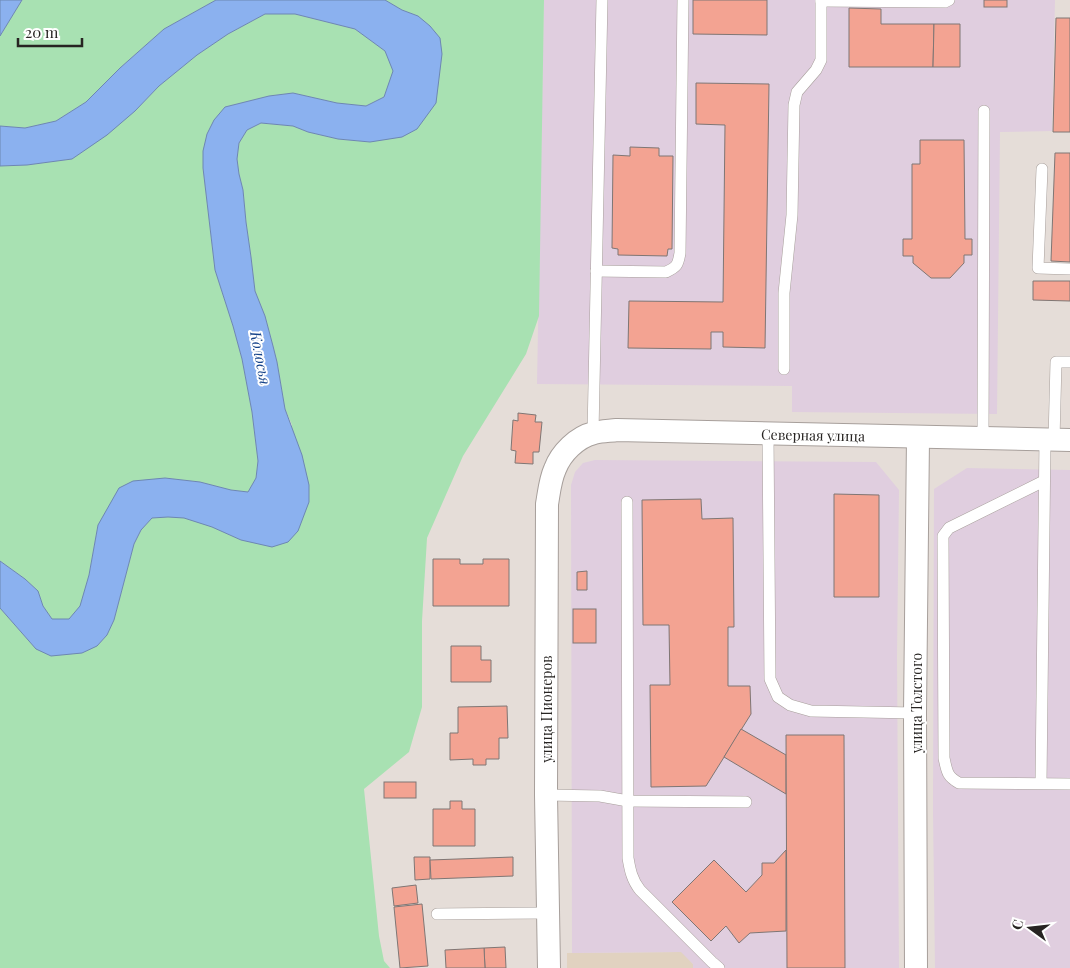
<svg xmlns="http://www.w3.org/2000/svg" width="1070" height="968" font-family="'Playfair Display',serif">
<rect width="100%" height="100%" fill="#e5ddd8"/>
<path fill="#e1d2c0" d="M682 952 693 964V968H567V953Z"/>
<g fill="#e0cedf">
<path d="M544 0H1055L1052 131 1000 132 997 414 792 412V386L537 384Z"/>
<path d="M595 460 876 462 899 490 897 656 899 968H693V964L681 952 572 953 571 485 575 472 583 463Z"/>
<path d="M967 468 1070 470V968H935L933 810 934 489Z"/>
</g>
<g fill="#a8e1b2">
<path d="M22 0H216L164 29 120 68 86 102 56 121 25 128 0 126V36Z"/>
<path d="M385 0H544L539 316 526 354 463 456 427 538 422 621V707L409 752 364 789 379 936 384 961 390 968H0V608L36 649 97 646 107 635 114 620 134 544 141 530 152 518C162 517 174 516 184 518 204 522 223 532 241 540L292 425 285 409 277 362 273 346 265 316 255 291 251 257 246 222 243 190 239 174 237 159 239 143 247 130 261 123 293 126 308 132 338 139 370 142 418 16 402 10Z"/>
<path d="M265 14H295L355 29 385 51 394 70 384 97 366 106 337 103 293 93 269 96 225 107 203 168 215 270 233 326 242 359 252 412 258 461 256 478 248 492 231 490 200 482 165 478 98 525 89 575 80 607 69 619H52L43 606 38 591 25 579 0 561V166L27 165 72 159 135 111 159 86 197 55 228 34Z"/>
</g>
<g fill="#8bb1ef" stroke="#6d87b2">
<path d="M0 0H22L0 36Z"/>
<path d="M216 0H385L402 10 418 16 430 26 440 38 442 54 436 103 417 129 402 137 370 142 338 139 308 132 293 126 261 123 247 130 239 143 237 159 239 174 243 190 246 222 251 257 255 291 265 316 273 346 277 362 285 409 302 455 309 485V502L298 531 288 542 272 547 241 540 212 527 184 518 168 517 152 518 141 530 134 544 114 620 107 635 97 646 82 653 51 656 36 649 0 608V561L25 579 38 591 43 606 52 619H69L80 606 89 575 98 525 119 488 133 481 165 478 200 482 231 490 248 492 256 478 258 461 252 412 242 359 233 326 215 270 203 168V151L207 134 214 120 225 107 269 96 293 93 337 103 366 106 384 97 393 71 385 51 355 29 295 14H265L228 34 197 55 159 86 135 111 107 135 72 159 27 165 0 166V126L25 128 56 121 86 102 120 68 164 29Z"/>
</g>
<g fill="#f3a392" stroke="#7f7674">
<path d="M693 0H767V35L693 34Z"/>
<rect x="984" y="0" width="23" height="7"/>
<path d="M849 8 881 9V24H934L933 67H849Z"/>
<path d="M1056 18H1070V132H1053Z"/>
<path d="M934 24H960V67H933Z"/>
<path d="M696 83 769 84 765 348 723 347V332H711V349L628 348 629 301 723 302 725 125 696 124Z"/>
<path d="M920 140H964L965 239H972V255H964V263L950 278H931L913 263V256H903V239H912V164H920Z"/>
<path d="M630 147 659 148V156H673L672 249H668L667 256 618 255V249L612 248 613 155 630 156Z"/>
<path d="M1055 153H1070V262L1051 261Z"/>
<path d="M1033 281H1070V301L1033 300Z"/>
<path d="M518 413 536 415 535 422H542L539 452H533V464L515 463 516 451 511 450 513 420 518 421Z"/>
<path d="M834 494 879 495V597H834Z"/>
<path d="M701 499 702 519 733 518 734 627H728V686H750L751 714 706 786 651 787 650 685H670L669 625H643L642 500Z"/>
<path d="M433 559H460V564H483V559H509V606H433Z"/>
<path d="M587 571V590H577V572Z"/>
<rect x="573" y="609" width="23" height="34"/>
<path d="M451 646H481V660H491V682H451Z"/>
<path d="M507 706 508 738H499V759H486V765H473V759L450 760V733H458V707Z"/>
<path d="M741 729 786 755V794L724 757Z"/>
<path d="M786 735H844L845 968H787Z"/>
<rect x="384" y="782" width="32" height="16"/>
<path d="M450 801H462V809H475V846H433V809H450Z"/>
<path d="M786 850V931L750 933 739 943 726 926 711 941 672 902 714 860 746 892 762 875V863H774Z"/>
<path d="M414 857H430V879L415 880Z"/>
<path d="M513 857V876L431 879 430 860Z"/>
<path d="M416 885 418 903 394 906 392 888Z"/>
<path d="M422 904 428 966 400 968 394 907Z"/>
<path d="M505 947 506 968H485L484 948Z"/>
<path d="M484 948 485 968H446L445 950Z"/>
</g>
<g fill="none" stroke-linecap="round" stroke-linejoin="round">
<defs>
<g id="service">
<path d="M821 1 945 2 949 0"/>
<path d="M1042 169 1038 268 1070 269"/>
<path d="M596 271 666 272C677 267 678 265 680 253L683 0"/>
<path d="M784 369V293L792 215 794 105 797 92 816 70 821 60V0"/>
<path d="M593 433 602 0"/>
<path d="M768 434 770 679 778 697 790 705 811 711 915 713"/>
<path d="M983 438 984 111"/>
<path d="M1054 440 1056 362H1070"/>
<path d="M1044 481 949 528 943 536 944 758C947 772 947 776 959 783L1070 784"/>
<path d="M627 502 628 858C630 870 632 880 640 890L712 962 719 968"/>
<path d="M1041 783 1045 440"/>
<path d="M546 795 600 796 628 801 746 802"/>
<path d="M437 914 548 913"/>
</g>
<g id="minor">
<path d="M549 968 546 795 547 504C549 493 550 480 555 469 561 453 577 437 594 433 601 431 610 431 617 430L1070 440"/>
<path d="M916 968 915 713 918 438"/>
</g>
</defs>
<use href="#service" stroke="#a79f9b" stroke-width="12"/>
<use href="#minor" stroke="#a79f9b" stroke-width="24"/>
<use href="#service" stroke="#fff" stroke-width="11"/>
<use href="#minor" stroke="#fff" stroke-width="22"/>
</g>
<g text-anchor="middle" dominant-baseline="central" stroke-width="4" stroke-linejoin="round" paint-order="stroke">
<g font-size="14" fill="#272422" stroke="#fff">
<text transform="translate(813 435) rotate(1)">Северная улица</text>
<text transform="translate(916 703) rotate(-90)">улица Толстого</text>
<text transform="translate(546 709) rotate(-90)">улица Пионеров</text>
</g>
<g font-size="15" font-style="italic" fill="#144289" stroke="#fff">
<text transform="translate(261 358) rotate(79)">Колосья</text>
</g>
</g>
<g transform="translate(1030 928) rotate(285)" stroke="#ffffff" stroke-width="4" paint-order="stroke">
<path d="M0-4L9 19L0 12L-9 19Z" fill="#272422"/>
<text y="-8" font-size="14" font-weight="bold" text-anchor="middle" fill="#272422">С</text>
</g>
<path d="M18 38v8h64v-8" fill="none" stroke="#272422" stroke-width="2.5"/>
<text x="25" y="38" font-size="15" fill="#272422" stroke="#ffffff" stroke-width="4" paint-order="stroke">20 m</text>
</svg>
